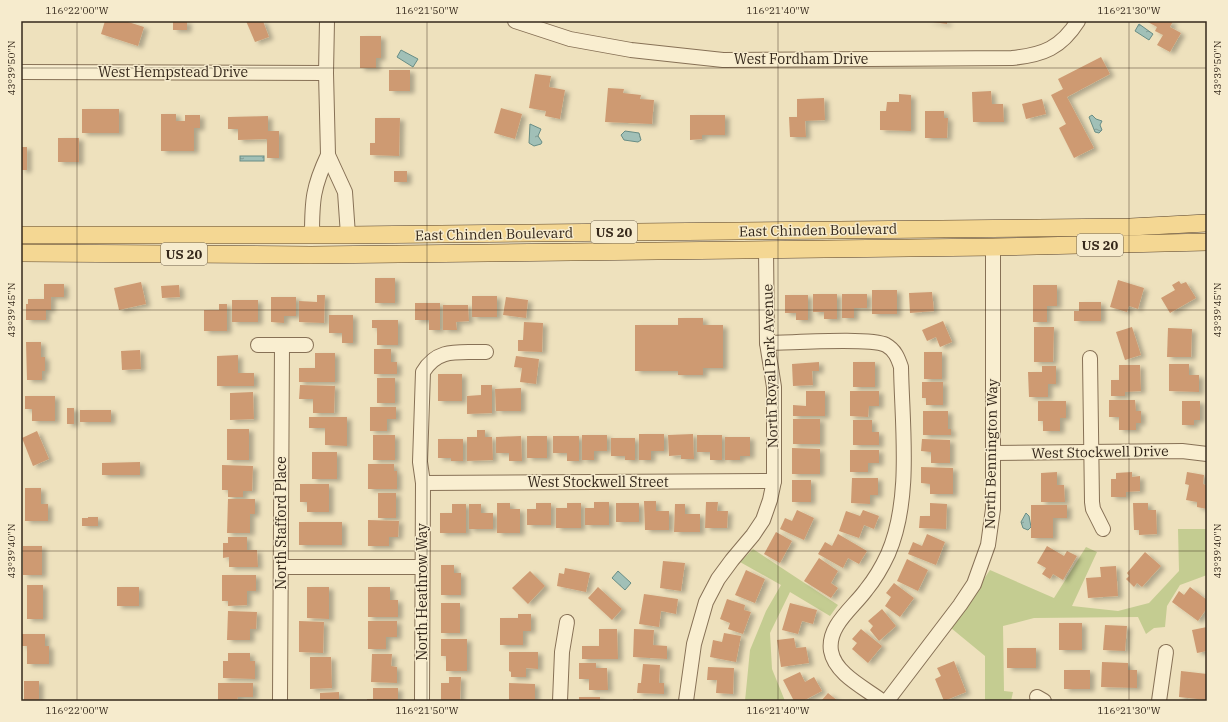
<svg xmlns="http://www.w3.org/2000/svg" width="1228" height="722" font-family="'IBM Plex Serif',serif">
<defs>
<pattern id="water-ripples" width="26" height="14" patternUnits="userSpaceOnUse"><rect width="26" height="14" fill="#a1c0b7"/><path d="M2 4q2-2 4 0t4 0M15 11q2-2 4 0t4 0" fill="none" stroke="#849c94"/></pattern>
<filter id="shadow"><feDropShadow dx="4.5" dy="2.5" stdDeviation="2" flood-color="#0004"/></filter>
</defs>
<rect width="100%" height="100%" fill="#eee1bd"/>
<g fill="#c4cc91">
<path d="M1178 529H1207V575L1180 585 1167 606 1165 627 1154 628 1146 634 1138 617 1034 618 1003 626 1004 691 1013 692 1011 701H985V656L951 628 990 570 1054 598 1086 547 1097 552 1072 606 1118 611 1149 603 1179 571Z"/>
<path d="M753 549 838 605 830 616 790 592 770 633 772 669 785 701H745L750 650 766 611 781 585 740 562Z"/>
</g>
<g fill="url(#water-ripples)" stroke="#688d85">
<path d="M1139 24 1153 34 1149 40 1135 31Z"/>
<path d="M401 50 418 59 413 67 397 57Z"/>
<path d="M1092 115 1096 119 1102 121 1100 125 1102 130 1099 133 1095 132 1089 117Z"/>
<path d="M530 124 541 129 538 136 542 142 541 144 534 146 529 143Z"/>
<path d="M625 131 639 133 641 140 638 142 624 140 621 135Z"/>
<rect x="240" y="156" width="24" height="5"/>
<path d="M1026 513 1029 516 1031 527 1028 530 1023 528 1021 522Z"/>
<path d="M618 571 631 583 625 590 612 578Z"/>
</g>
<g fill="#ce9a72" filter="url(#shadow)">
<path d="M105 21H125L144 27 138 46 101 34Z"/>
<rect x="173" y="21" width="14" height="9"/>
<path d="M246 21H263L269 37 255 42Z"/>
<path d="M925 21H947V24Z"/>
<path d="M1146 21H1173L1170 27 1181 33 1170 52 1157 45 1163 35 1155 31 1157 27Z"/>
<path d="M360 36H381V58H376V68H360Z"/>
<path d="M1101 57 1110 74 1067 97 1094 148 1074 158 1059 128 1066 124 1051 95 1063 89 1058 79Z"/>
<rect x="389" y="70" width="21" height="21"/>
<path d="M535 74 551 76 549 87 565 90 560 119 545 116 546 111 529 108Z"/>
<path d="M608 88 624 89 623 93 641 95 640 99 654 100 652 124 605 122Z"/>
<path d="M991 91 992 104H1003L1004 122H973L972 92Z"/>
<path d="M899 94 911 95V131L880 130V111H886L887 102H899Z"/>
<path d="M824 98 825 120 805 121 806 137H790L789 117H797V99Z"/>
<path d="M1042 99 1046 114 1026 119 1022 104Z"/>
<path d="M501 108 522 114 515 139 494 133Z"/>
<rect x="82" y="109" width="37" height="24"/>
<path d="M925 111H944V118H948L947 138H925Z"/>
<path d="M161 114H176V121H185V115H200V128H194V151H161Z"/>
<path d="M690 115H725V135H702V139L690 140Z"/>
<path d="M268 116V131H279V158H267V139L238 140V129H228V117Z"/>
<path d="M375 118H400L399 156 370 155V143H375Z"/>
<rect x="58" y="138" width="21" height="24"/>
<rect x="21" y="147" width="6" height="23"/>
<rect x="394" y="171" width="13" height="11"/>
<rect x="375" y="278" width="20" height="25"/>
<path d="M1118 280 1144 288 1138 309 1129 306 1127 312 1110 307Z"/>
<path d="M1179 281 1181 284 1186 282 1196 298 1170 313 1161 298 1175 290 1172 285Z"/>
<path d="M141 282 146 304 119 310 114 288Z"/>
<path d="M44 284H64V297H51V310H46V320H26V304H28V299H44Z"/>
<path d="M179 285 180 297 162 298 161 286Z"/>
<path d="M1033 285H1057V306H1047V322H1033Z"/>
<rect x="872" y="290" width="25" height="24"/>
<path d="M932 292 934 311 910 313 909 293Z"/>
<path d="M813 294H837V319H824V312H813Z"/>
<path d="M842 294H867V308H854V318H842Z"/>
<path d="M317 295H325L324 323 299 322V301L317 302Z"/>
<path d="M785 295H808V320H796V313H785Z"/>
<rect x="472" y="296" width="25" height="21"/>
<path d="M271 297H296V316H284V323L271 322Z"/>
<path d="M506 297 528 300 526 318 503 315Z"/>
<rect x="232" y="300" width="26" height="22"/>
<path d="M1079 302H1101V321H1074V311H1079Z"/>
<path d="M415 303H440V330H429V320H415Z"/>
<path d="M219 304H227V331H204V310H219Z"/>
<path d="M443 305H468L469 321 456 322 457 330H443Z"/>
<path d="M329 315H353V343H342V333H329Z"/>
<path d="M678 318H703V325H723V368H703V375H678V371H635V325H678Z"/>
<path d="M372 320H398V345H377V328H372Z"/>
<path d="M943 321 952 342 940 347 936 337 927 341 922 330Z"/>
<path d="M524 322 543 323 542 352 518 351V340H523Z"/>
<path d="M1034 327H1054L1053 362H1034Z"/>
<path d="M1132 327 1141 355 1125 360 1116 332Z"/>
<path d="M1168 328 1192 329 1191 357H1167Z"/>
<path d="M26 342H41V357H45V371H42V380H27Z"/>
<path d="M374 349H391V362H397V374H374Z"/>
<path d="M140 350 141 369 122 370 121 351Z"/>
<rect x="924" y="352" width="18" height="27"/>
<path d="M315 353H335V382H299V368H315Z"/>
<path d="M238 355V373H254V386H217V356Z"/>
<path d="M516 356 539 359 536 384 520 382 522 368 514 367Z"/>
<path d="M819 362V371H812L813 385 793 386 792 364Z"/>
<rect x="853" y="362" width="22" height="25"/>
<path d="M1169 364H1189V375H1199V392L1169 391Z"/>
<path d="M1119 365H1140L1141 391 1125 392V396H1111V380H1119Z"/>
<path d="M1042 366H1056V384H1048V397H1029L1028 372H1042Z"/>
<rect x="438" y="374" width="24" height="27"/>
<rect x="377" y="378" width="18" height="25"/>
<path d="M922 382H943V405H926V398H922Z"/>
<path d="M300 385 335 386 334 413H313V399H299Z"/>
<path d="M481 385H492V413L467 414V396L481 395Z"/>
<path d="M521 388V411H496L495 389Z"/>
<path d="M806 391H825V416H793V405L806 406Z"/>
<path d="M850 391H879V406H869L868 417 850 416Z"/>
<path d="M253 392 254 419 230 420V393Z"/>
<path d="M25 396H55V421H32V409H25Z"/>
<path d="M1109 400H1135L1136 411H1141V423H1136V430H1119V417H1109Z"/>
<path d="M1038 401H1066V418H1060V431H1043V421H1038Z"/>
<path d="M1182 401H1200V420H1194V425H1182Z"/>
<path d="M370 407H396V419H387V431H370Z"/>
<rect x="67" y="408" width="7" height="16"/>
<rect x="80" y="410" width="31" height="12"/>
<path d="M923 411H948V429H951V435H923Z"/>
<path d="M309 417H347V446L325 445V428H309Z"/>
<rect x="793" y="419" width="27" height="25"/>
<path d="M853 420H872V432H879V445H853Z"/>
<rect x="227" y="429" width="22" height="31"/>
<path d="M477 430H485V437H492L493 460 467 461V437H477Z"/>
<path d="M37 431 49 459 33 466 22 438Z"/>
<path d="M639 434H664V451H651V460H639Z"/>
<path d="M693 434 694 459H681V455L669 456 668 435Z"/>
<rect x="373" y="435" width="22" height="25"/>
<path d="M582 435H607V451H594V460H582Z"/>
<path d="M697 435H722V460H710V452H697Z"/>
<path d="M521 436 522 461H509V453H496V437Z"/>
<rect x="527" y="436" width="20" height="22"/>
<path d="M553 436H579V461H567V453H553Z"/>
<path d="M725 437H750V456H740V460H725Z"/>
<path d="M611 438H635V460H625V456H611Z"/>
<path d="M438 439H463V461H451V458H438Z"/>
<path d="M922 439 950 440V463H931V452L921 451Z"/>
<path d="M792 448 820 449V474H792Z"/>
<path d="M850 450H879V463H868V472H850Z"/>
<rect x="312" y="452" width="25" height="27"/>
<path d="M140 462V475H102V463Z"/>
<path d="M368 464H394V471H397V489H368Z"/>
<path d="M222 465 253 466 252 491H243V497H228V490H222Z"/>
<path d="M921 467 953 468V494H930V484L921 483Z"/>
<path d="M1057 472V485H1064L1065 502H1041V473Z"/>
<path d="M1132 472V477L1140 476V491L1126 492V497H1111V479H1116V473Z"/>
<path d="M1187 472 1204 475 1203 484 1207 485V509L1197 507V502L1186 500 1189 485 1185 484Z"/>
<path d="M852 478H878V495H870V504L851 503Z"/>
<rect x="792" y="480" width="19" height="22"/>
<path d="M300 484H329V512H307V502H300Z"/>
<path d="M25 488H41V504H48V521H25Z"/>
<rect x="378" y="493" width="18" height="25"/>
<path d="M228 499H255V514H250V533H227Z"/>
<path d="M644 501H656V511H669V530H645Z"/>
<path d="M594 502H609V525H585V508H594Z"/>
<path d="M706 502H718L717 511H728L727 528H705Z"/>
<path d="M497 503H510V509H520V533H497Z"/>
<path d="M536 503H551V525H527V509H536Z"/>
<path d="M567 503H581V528H556V508H567Z"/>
<rect x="616" y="503" width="23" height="19"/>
<path d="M930 503 947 504 946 529 919 528 920 516H930Z"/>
<path d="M1133 503H1148V510H1156L1157 534 1139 535V530H1134Z"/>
<path d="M452 504H466V533H440V513H452Z"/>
<path d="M469 504H481V513H493V529H469Z"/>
<path d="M675 504H685V514H700V532H674Z"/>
<path d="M1031 505H1067V518H1053V538H1031Z"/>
<path d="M797 510 814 518 804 540 780 529 785 518 792 521Z"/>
<path d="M863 510 879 516 874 529 864 525 859 538 839 531 846 511 860 516Z"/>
<path d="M88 517H98V526H82V518H88Z"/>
<path d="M368 520 399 521 398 537H389V546H368Z"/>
<rect x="299" y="522" width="43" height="23"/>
<path d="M776 532 792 541 780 563 764 554Z"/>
<path d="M838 534 867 551 859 564 848 558 843 568 818 554 825 542 832 546Z"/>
<path d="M927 534 945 542 936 565 908 554 913 542 922 546Z"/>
<path d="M228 537H247V550H257L258 567H229V557L223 558V543H228Z"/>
<rect x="23" y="546" width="19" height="29"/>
<path d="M1047 546 1064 556 1067 551 1077 556 1063 580 1053 574 1050 579 1042 574 1046 568 1037 563Z"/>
<path d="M1145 552 1161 566 1142 587 1137 583 1134 587 1126 579 1129 576 1127 573Z"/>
<path d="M819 558 838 571 831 583 838 588 831 598 804 581Z"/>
<path d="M907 559 928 570 918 591 897 581Z"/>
<path d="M663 561 685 563 681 591 660 588Z"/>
<path d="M441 565H454V573H461V595H441Z"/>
<path d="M1116 566 1118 596 1088 598 1086 578 1101 577 1100 567Z"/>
<path d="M565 568 590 573 586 592 557 586 559 573 564 574Z"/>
<path d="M746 570 765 579 755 603 735 595Z"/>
<path d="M530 571 545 586 528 604 512 588Z"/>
<path d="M222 575H256V591H247V605L228 606V601H222Z"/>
<path d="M894 583 914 598 900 617 885 606 891 597 886 593Z"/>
<rect x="27" y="585" width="16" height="34"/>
<rect x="117" y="587" width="22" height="19"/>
<path d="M307 587H329V619L307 618Z"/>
<path d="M368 587H390V600H398V617H368Z"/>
<path d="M598 587 622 609 612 620 588 598Z"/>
<path d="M1190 587 1207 600V608L1198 621 1172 602 1179 591 1184 595Z"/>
<path d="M644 594 678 599 676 614 661 611 659 627 639 624Z"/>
<path d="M727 599 745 605 744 610 751 612 743 634 728 629 730 623 720 619Z"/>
<rect x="441" y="603" width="19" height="30"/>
<path d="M790 603 817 610 813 624 802 621 798 634 782 630Z"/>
<path d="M882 609 896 626 879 641 870 630 873 626 868 621Z"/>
<path d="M228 611 257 612 256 629H250V640H227Z"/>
<path d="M518 614H531V631H523V645H500V618H518Z"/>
<path d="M299 621 324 622 323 653 299 652Z"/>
<path d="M368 621H397V637H386V649H368Z"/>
<rect x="1059" y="623" width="23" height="27"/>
<path d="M1105 625 1127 626 1125 651 1103 650Z"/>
<path d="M1207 627V651L1197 653 1192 630Z"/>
<path d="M599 629H617L618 659H582V646H599Z"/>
<path d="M634 629 654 630 653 645 667 646V659L633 657Z"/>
<path d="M861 629 882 646 868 663 852 649 857 643 852 639Z"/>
<path d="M724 633 741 636 736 662 710 657 713 640 722 642Z"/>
<path d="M22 634H45V646H49V664H27V646H22Z"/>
<path d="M794 638 796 648 806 647 809 663 781 667 777 640Z"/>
<path d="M441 639H467V671H446V656H441Z"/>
<rect x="1007" y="648" width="29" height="20"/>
<path d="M509 652H538V669L526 668V677H511V672L509 671Z"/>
<path d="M228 653H250V661H255V679L223 678V661H228Z"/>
<path d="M372 654H392L391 666 397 667V683L371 682Z"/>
<path d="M310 657H331L332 688 310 689Z"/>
<path d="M954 661 966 692 944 701 935 679 941 676 937 668Z"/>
<path d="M1102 662 1128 663V670H1137V688L1101 687Z"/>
<path d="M579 663H596V668H607L608 690H589V679H579Z"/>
<path d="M643 664 660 665 659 683H664V694L637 693 638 683H641Z"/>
<path d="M708 667 734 668 733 694 716 693 717 680H707Z"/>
<rect x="1064" y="670" width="26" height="19"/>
<path d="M1181 671 1207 674V700L1179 697Z"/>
<path d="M800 672 805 682 814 677 822 691 803 701H794L783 680Z"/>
<path d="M449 677H461L460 701H441V683H449Z"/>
<rect x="24" y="681" width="15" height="20"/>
<path d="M218 683H253V697H238L237 701H218Z"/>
<path d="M509 683 535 684V701H509Z"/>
<path d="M373 688H398V701H367V699H373Z"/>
<path d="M339 692V701H320V693Z"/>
<path d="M828 693 838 701H821Z"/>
<rect x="579" y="697" width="21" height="4"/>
<path d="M633 699 645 700V701H633Z"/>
</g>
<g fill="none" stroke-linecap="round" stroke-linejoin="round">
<defs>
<g id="minor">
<path d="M327 21 326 73 328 155 345 192 348 235"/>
<path d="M515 21 570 39 631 50 723 60 1012 58C1043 55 1061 48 1078 21"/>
<path d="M21 72 326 73"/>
<path d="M312 235C312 200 313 187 328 155"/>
<path d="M767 343C790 343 870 337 886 345 895 350 898 358 901 367 902 426 912 499 888 554 882 567 875 579 866 590 853 608 827 626 831 651 835 674 865 688 882 701"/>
<path d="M258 345H306"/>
<path d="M1090 358 1092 502 1093 509 1103 529"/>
<path d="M993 453 1182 451 1207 454"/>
<path d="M423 483 774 481"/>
<path d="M281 567H422"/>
<path d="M1037 697 1044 701"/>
<path d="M280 701 282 345"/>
<path d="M422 701 423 483 420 462 423 372C438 347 459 353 486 352"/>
<path d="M560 701 562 652 567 622"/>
<path d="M686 701 694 644 706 602 718 579 732 560 753 535 763 520 770 500 774 481V387L767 343 766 249"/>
<path d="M887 701 960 605 974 584 988 545 993 509V247"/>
<path d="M1159 701 1166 652"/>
</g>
<g id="major">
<path d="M21 235H348L1130 227 1207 223"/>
<path d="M21 253 311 255 993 247 1207 242"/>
</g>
</defs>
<use href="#minor" stroke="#877156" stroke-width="16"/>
<use href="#major" stroke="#543f2b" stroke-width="18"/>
<use href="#minor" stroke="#f9eed0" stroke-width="14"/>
<use href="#major" stroke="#f4d793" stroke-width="17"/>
</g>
<path fill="none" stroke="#35281b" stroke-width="1" stroke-opacity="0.45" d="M77 21V701M427 21V701M778 21V701M1129 21V701M21 68H1207M21 310H1207M21 551H1207"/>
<g text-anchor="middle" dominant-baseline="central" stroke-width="3" stroke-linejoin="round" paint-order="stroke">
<g fill="#f6ebcd" stroke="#6f6250" stroke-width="1">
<rect x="591" y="221" width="46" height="22" rx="3"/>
<rect x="1077" y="234" width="46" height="22" rx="3"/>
<rect x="161" y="243" width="46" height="22" rx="3"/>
</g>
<g font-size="13" font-weight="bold" fill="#35281b">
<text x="614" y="232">US 20</text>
<text x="1100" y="245">US 20</text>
<text x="184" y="254">US 20</text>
</g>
<g font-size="14" fill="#35281b" stroke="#f6ebcd">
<text x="801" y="59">West Fordham Drive</text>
<text x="173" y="72">West Hempstead Drive</text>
<text transform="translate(818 230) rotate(-1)">East Chinden Boulevard</text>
<text transform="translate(494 234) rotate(-1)">East Chinden Boulevard</text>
<text transform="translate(770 366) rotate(-92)">North Royal Park Avenue</text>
<text transform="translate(1100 452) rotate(-1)">West Stockwell Drive</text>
<text transform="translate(991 454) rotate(-89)">North Bennington Way</text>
<text x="598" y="482">West Stockwell Street</text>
<text transform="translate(281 523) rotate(-90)">North Stafford Place</text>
<text transform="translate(422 592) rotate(-90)">North Heathrow Way</text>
</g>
</g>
<rect width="1228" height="722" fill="none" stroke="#f6ebcd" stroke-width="44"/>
<rect x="22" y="22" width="1184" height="678" fill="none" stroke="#35281b" stroke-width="1.5"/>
<g font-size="10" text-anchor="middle" fill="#35281b">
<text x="77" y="14">116°22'00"W</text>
<text x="427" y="14">116°21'50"W</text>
<text x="778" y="14">116°21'40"W</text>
<text x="1129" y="14">116°21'30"W</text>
<text transform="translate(11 68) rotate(-90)" y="4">43°39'50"N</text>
<text transform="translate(1217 68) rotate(-90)" y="4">43°39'50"N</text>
<text transform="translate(11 310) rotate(-90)" y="4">43°39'45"N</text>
<text transform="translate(1217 310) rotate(-90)" y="4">43°39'45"N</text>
<text transform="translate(11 551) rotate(-90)" y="4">43°39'40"N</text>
<text transform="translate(1217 551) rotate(-90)" y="4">43°39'40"N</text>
<text x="77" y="714">116°22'00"W</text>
<text x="427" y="714">116°21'50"W</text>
<text x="778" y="714">116°21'40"W</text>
<text x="1129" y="714">116°21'30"W</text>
</g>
</svg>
